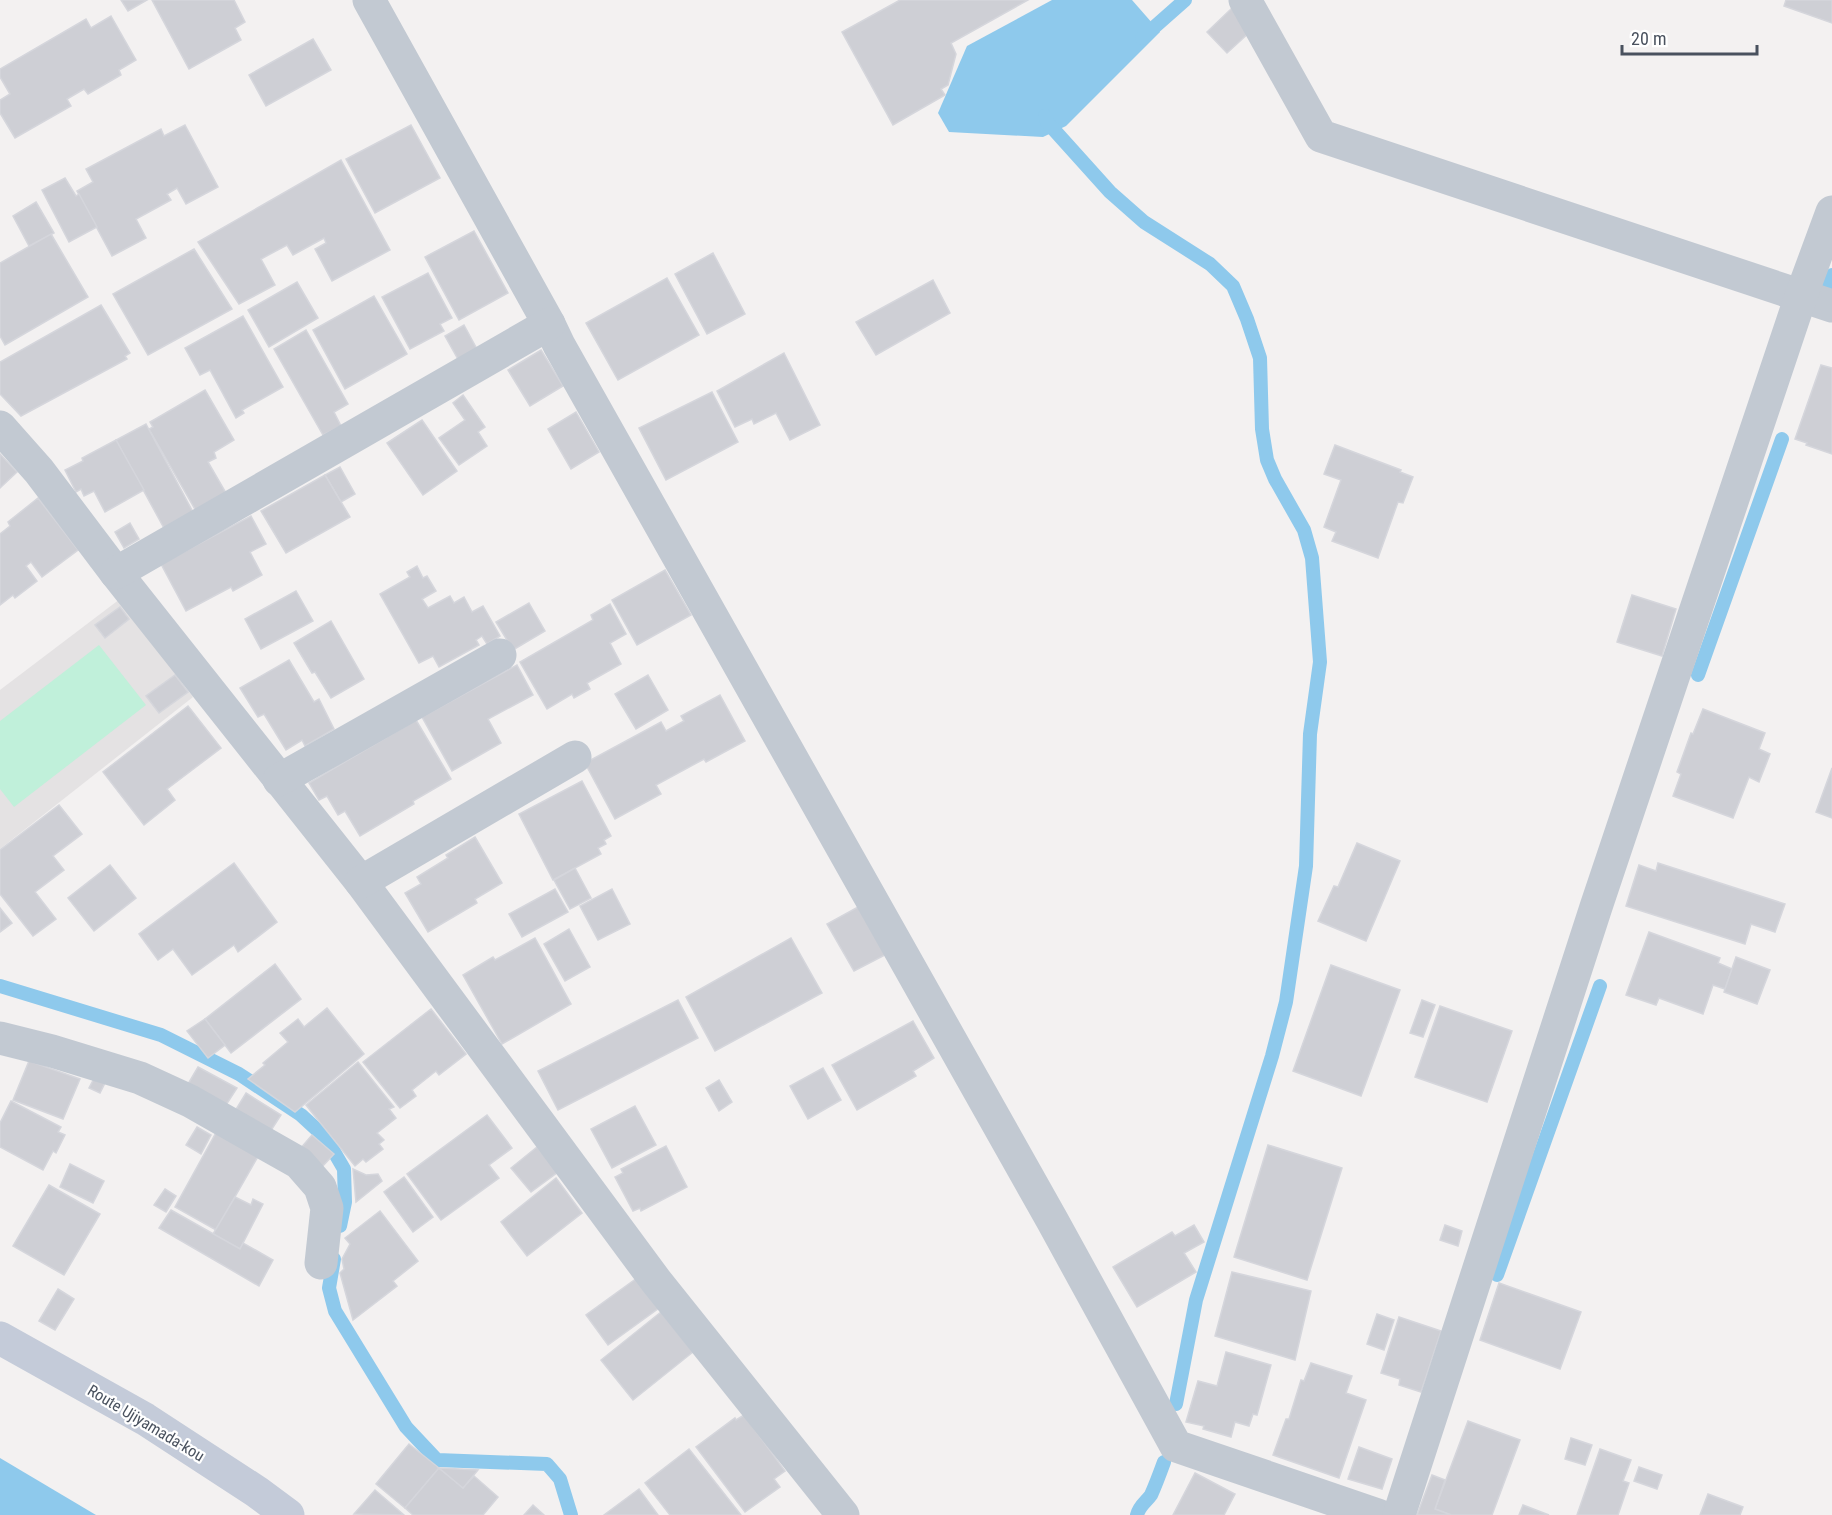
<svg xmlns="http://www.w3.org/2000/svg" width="1832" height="1515" font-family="'Roboto Condensed',sans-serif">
<rect width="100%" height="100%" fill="#f3f1f1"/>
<path fill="#e4e2e3" d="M120 599 193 697 0 849V690Z"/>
<path fill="#c0f0da" d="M99 645 146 705 14 807 0 789V721Z"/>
<g fill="#8ec9ec">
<path d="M1052 0H1132L1160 32 1066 126 1043 137 949 132 938 113 967 46Z"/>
<path d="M0 1458 96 1515H0Z"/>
</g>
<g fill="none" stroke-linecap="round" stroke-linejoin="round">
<g stroke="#8ec9ec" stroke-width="14">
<path d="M1142 38 1185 0"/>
<path d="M1045 116 1047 122 1110 192 1144 222 1210 264 1233 286 1247 319 1260 358 1262 429 1267 460 1275 479 1304 530 1312 558 1320 662 1310 734 1306 866 1286 1002 1272 1056 1196 1300 1176 1404"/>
<path d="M1824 298 1832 275"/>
<path d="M1698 675 1782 439"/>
<path d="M0 986 161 1035 239 1074 301 1115 326 1138 344 1169 345 1202 340 1226"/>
<path d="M334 1259 329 1288 335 1311 406 1427 437 1460 547 1464 560 1479 571 1515"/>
<path d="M1497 1275 1600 986"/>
<path d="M1137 1515C1139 1506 1146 1502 1151 1495 1156 1484 1160 1473 1164 1462"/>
</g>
</g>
<g fill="#cecfd5" stroke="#d5d6dc" stroke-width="1.5">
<path d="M121 0H147L128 11Z"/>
<path d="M152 0H234L245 22 235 28 241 40 189 69Z"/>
<path d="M900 0H1028L951 43 956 54 948 85 941 89 945 95 893 125 842 32Z"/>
<path d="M1786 0H1832V23L1784 6Z"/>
<path d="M1232 8 1251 31 1227 53 1207 32Z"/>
<path d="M111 16 136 60 119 70 121 75 88 94 84 89 67 99 71 106 15 138 0 113V100L10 94 0 77V69L86 19 91 28Z"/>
<path d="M313 39 331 70 266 106 249 75Z"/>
<path d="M185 125 218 187 186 204 177 188 167 194 171 200 136 219 146 238 112 256 77 191 93 182 86 169 161 129 164 136Z"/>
<path d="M411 125 440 178 375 213 346 159Z"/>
<path d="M341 160 390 250 332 281 315 249 326 243 324 238 293 255 287 245 261 259 275 285 239 304 198 242Z"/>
<path d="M65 178 76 196 79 194 97 227 69 242 42 190Z"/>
<path d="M36 202 54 233 29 246 13 216Z"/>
<path d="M474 231 508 293 459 320 425 257Z"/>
<path d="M51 234 88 297 5 345 0 336V263Z"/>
<path d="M194 249 232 309 148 355 113 294Z"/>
<path d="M713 253 745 314 707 334 675 274Z"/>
<path d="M428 273 452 318 440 324 444 331 410 349 382 297Z"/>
<path d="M667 278 699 335 618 380 586 323Z"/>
<path d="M933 280 950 313 876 355 856 322Z"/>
<path d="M297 282 318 318 269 347 248 310Z"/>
<path d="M374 296 407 354 345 389 313 330Z"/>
<path d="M101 305 130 353 125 356 127 359 21 416 0 394V362Z"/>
<path d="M243 316 283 387 242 410 244 413 236 418 210 370 200 375 185 348Z"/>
<path d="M464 325 478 351 459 361 445 336Z"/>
<path d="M306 330 348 404 334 412 341 426 323 435 274 349Z"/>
<path d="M541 350 563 386 530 406 508 370Z"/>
<path d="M784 353 820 425 790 440 776 413 754 424 752 419 735 427 717 391Z"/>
<path d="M1821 365 1832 368V454L1806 445 1807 443 1795 439Z"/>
<path d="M205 390 234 440 214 452 216 458 208 462 226 493 196 511 149 429 153 427 150 422Z"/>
<path d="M712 392 738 442 666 480 639 428Z"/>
<path d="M463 395 485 427 478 432 487 446 459 465 439 438 465 420 453 403Z"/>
<path d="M576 412 599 452 571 469 548 429Z"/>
<path d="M422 420 457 471 423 495 387 443Z"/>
<path d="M146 424 194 514 165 530 116 440Z"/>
<path d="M116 440 144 490 105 512 94 491 84 496 81 489 76 492 65 470 83 461 82 458Z"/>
<path d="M1335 445 1401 470 1400 472 1413 477 1403 503 1398 502 1378 558 1332 541 1336 532 1324 527 1341 480 1324 474Z"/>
<path d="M0 454 17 472 0 488Z"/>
<path d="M340 467 355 494 341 502 325 475Z"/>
<path d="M325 475 350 517 286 553 261 511Z"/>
<path d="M38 498 78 550 42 577 31 562 26 566 37 581 15 598 13 595 0 605V534L10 526 8 522Z"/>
<path d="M251 516 266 544 250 552 262 575 233 591 231 587 186 611 161 564Z"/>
<path d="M130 523 139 539 124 548 115 532Z"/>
<path d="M417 566 423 578 427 576 436 591 422 599 428 608 450 596 454 603 464 597 472 612 483 606 500 636 487 644 482 636 476 640 479 645 439 667 433 656 419 663 380 594 410 577 407 572Z"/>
<path d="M665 570 691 615 637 645 612 600Z"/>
<path d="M296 591 313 621 261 649 245 619Z"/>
<path d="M1632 595 1676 609 1662 656 1617 642Z"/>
<path d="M529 603 545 631 513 650 496 622Z"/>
<path d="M610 604 626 634 610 643 621 664 587 683 590 689 574 698 572 694 547 709 520 662 593 620 591 615Z"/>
<path d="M120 607 129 619 105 638 95 625Z"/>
<path d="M331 621 364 679 331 698 315 672 312 673 294 643Z"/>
<path d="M289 660 314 702 319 699 334 729 305 746 302 740 286 750 264 714 258 717 240 688Z"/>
<path d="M517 665 533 695 488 719 501 743 452 771 422 717Z"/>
<path d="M175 675 188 692 159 713 146 696Z"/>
<path d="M648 675 668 710 636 729 615 694Z"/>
<path d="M720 695 745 741 706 762 704 759 656 785 661 794 615 819 585 763 661 722 666 731 684 721 681 716Z"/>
<path d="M188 706 221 748 167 789 175 800 144 825 103 772Z"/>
<path d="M1703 709 1765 733 1759 749 1770 754 1759 782 1749 777 1733 818 1673 796 1681 774 1677 772 1691 733 1693 734Z"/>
<path d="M416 720 451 779 413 801 414 804 360 836 345 811 338 815 327 796 319 800 309 783Z"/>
<path d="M1832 768V818L1816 812Z"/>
<path d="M582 781 611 836 604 840 606 844 598 848 601 854 553 880 519 814Z"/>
<path d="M59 805 82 834 53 856 64 870 35 892 56 919 33 936 0 894V850Z"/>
<path d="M475 837 502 883 475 899 477 903 428 932 405 893 421 884 417 877 448 858 446 855Z"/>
<path d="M1357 843 1400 861 1366 941 1318 921 1334 886 1338 887Z"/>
<path d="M234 863 277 922 238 952 234 945 192 975 173 949 158 960 139 934Z"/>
<path d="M1658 863 1785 904 1775 932 1751 924 1745 944 1626 906 1639 865 1656 871Z"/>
<path d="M110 865 136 898 94 931 68 898Z"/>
<path d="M575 868 591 898 570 909 554 880Z"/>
<path d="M555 889 568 912 522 937 509 914Z"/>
<path d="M612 889 630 924 598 940 580 906Z"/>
<path d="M858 907 885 955 854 971 827 924Z"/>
<path d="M0 908 12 923 0 932Z"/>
<path d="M569 929 590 967 565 981 544 944Z"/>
<path d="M1649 932 1720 958 1718 963 1732 969 1725 989 1713 985 1703 1014 1659 998 1656 1005 1626 995Z"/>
<path d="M535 938 571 1004 502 1044 463 975 493 957 495 960Z"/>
<path d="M791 938 822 993 715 1051 686 997Z"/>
<path d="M1736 957 1770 970 1757 1004 1724 992Z"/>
<path d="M275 964 301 999 231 1053 205 1019Z"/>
<path d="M1331 965 1400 990 1361 1096 1293 1071Z"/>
<path d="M678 1000 698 1038 558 1110 538 1071Z"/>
<path d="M1422 1000 1435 1005 1423 1037 1410 1033Z"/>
<path d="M1440 1006 1512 1031 1487 1102 1415 1077Z"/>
<path d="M327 1008 364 1054 295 1112 248 1079 265 1065 263 1063 288 1042 280 1033 298 1019 304 1027Z"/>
<path d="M431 1009 466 1054 439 1075 436 1071 412 1090 416 1096 400 1108 363 1062Z"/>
<path d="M205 1019 225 1045 208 1058 187 1031Z"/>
<path d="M913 1021 934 1058 913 1071 916 1076 857 1110 832 1065Z"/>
<path d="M29 1061 80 1079 63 1119 13 1100Z"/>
<path d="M358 1062 394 1107 389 1109 396 1118 377 1133 384 1140 379 1144 383 1149 366 1162 363 1159 355 1166 306 1105Z"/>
<path d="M198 1067 237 1088 226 1105 188 1084Z"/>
<path d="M823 1068 841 1100 808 1119 790 1086Z"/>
<path d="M97 1073 107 1079 100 1093 89 1088Z"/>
<path d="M719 1080 732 1102 719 1111 706 1088Z"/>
<path d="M246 1093 281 1115 270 1132 235 1111Z"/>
<path d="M11 1101 61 1127 58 1132 65 1135 56 1153 53 1151 43 1170 0 1147V1123Z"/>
<path d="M635 1106 656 1145 612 1168 591 1129Z"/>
<path d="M487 1115 512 1148 489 1165 499 1178 441 1220 407 1174Z"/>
<path d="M197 1127 211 1135 201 1154 186 1145Z"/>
<path d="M218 1129 260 1153 216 1230 175 1207Z"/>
<path d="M312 1135 334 1154 321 1168 300 1149Z"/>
<path d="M1268 1145 1342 1168 1307 1280 1234 1257Z"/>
<path d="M666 1146 687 1187 641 1211 640 1208 633 1211 615 1177 623 1173 621 1169Z"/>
<path d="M537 1147 558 1172 531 1192 511 1168Z"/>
<path d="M70 1164 104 1181 93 1203 60 1187Z"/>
<path d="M353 1169 366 1175 378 1174 382 1181 356 1202Z"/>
<path d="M404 1177 433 1217 413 1232 384 1192Z"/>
<path d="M556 1178 582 1213 527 1256 501 1222Z"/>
<path d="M49 1185 100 1214 64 1275 13 1246Z"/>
<path d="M165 1189 176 1196 166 1212 154 1205Z"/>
<path d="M235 1197 251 1205 253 1199 263 1204 240 1249 213 1234Z"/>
<path d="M171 1210 240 1249 243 1243 273 1260 259 1286 159 1228Z"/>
<path d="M380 1211 418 1261 393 1281 397 1286 353 1320 340 1273 344 1269 342 1259 350 1244 345 1238Z"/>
<path d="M1194 1225 1204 1242 1184 1253 1196 1272 1137 1307 1113 1267 1172 1232 1175 1236Z"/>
<path d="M1445 1225 1462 1231 1458 1246 1440 1240Z"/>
<path d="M1232 1272 1311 1291 1295 1360 1215 1336Z"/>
<path d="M637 1278 659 1308 608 1345 586 1315Z"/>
<path d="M1499 1283 1581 1312 1560 1369 1480 1340Z"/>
<path d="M58 1289 74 1299 55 1330 39 1321Z"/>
<path d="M661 1312 693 1352 633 1400 601 1360Z"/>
<path d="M1377 1314 1394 1320 1384 1350 1367 1344Z"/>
<path d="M1399 1317 1441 1331 1421 1392 1399 1385 1400 1379 1381 1373Z"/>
<path d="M1226 1352 1271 1365 1257 1415 1253 1414 1249 1426 1235 1422 1231 1437 1203 1429 1204 1426 1186 1422 1198 1381 1217 1386Z"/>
<path d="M1311 1363 1352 1376 1346 1393 1366 1400 1339 1478 1273 1455 1286 1419H1289L1301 1380 1304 1381Z"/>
<path d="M744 1415 785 1471 774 1479 780 1487 745 1512 696 1447 735 1418 736 1420Z"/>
<path d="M1468 1421 1520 1440 1492 1515H1451L1435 1509Z"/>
<path d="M1571 1438 1592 1445 1585 1465 1565 1459Z"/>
<path d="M409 1444 439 1468 405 1508 376 1484Z"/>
<path d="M1359 1447 1392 1459 1382 1489 1348 1479Z"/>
<path d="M689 1449 741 1515H670L645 1483Z"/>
<path d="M1600 1449 1631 1460 1623 1481 1629 1483 1618 1515H1577Z"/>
<path d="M1639 1467 1662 1475 1657 1489 1634 1481Z"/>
<path d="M439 1468 463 1488 474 1476 498 1497 483 1515H413L405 1508Z"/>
<path d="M439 1468 478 1470 463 1488Z"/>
<path d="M1195 1473 1235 1494 1224 1515H1173Z"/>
<path d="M1432 1475 1445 1480 1435 1509 1451 1515H1417Z"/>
<path d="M639 1489 658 1515H604Z"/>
<path d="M375 1490 404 1515 354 1514Z"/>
<path d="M1708 1494 1743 1507 1740 1515H1700Z"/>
<path d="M533 1505 544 1515H524Z"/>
<path d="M1523 1505 1549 1515H1519Z"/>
</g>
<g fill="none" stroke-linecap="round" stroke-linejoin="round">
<g stroke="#c2c9d2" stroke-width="33">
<path d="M369 0 549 324 559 345 1052 1220 1176 1446 1378 1515"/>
<path d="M1245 0 1321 136 1832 306"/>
<path d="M0 427 39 471 116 573 361 882 656 1281 843 1515"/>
<path d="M116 573 549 324"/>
<path d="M279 780 500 655"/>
<path d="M361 882 575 757"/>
<path d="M0 1038 52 1051 140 1078 190 1101 299 1163 320 1187 327 1208 321 1263"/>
<path d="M1399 1515 1596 907 1801 296 1832 212"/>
</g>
<path stroke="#c4cbd9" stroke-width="33" d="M0 1338 145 1419 257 1492 288 1515"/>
</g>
<g text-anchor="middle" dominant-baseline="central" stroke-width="4.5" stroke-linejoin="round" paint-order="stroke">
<g font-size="16" fill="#49515e" stroke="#fff">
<text transform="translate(146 1423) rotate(31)">Route Ujiyamada-kou</text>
</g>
</g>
<path d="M1622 45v9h135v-9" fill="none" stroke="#49515e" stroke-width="3"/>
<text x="1631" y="45" font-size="18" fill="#49515e" stroke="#ffffff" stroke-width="4.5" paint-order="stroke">20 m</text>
</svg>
